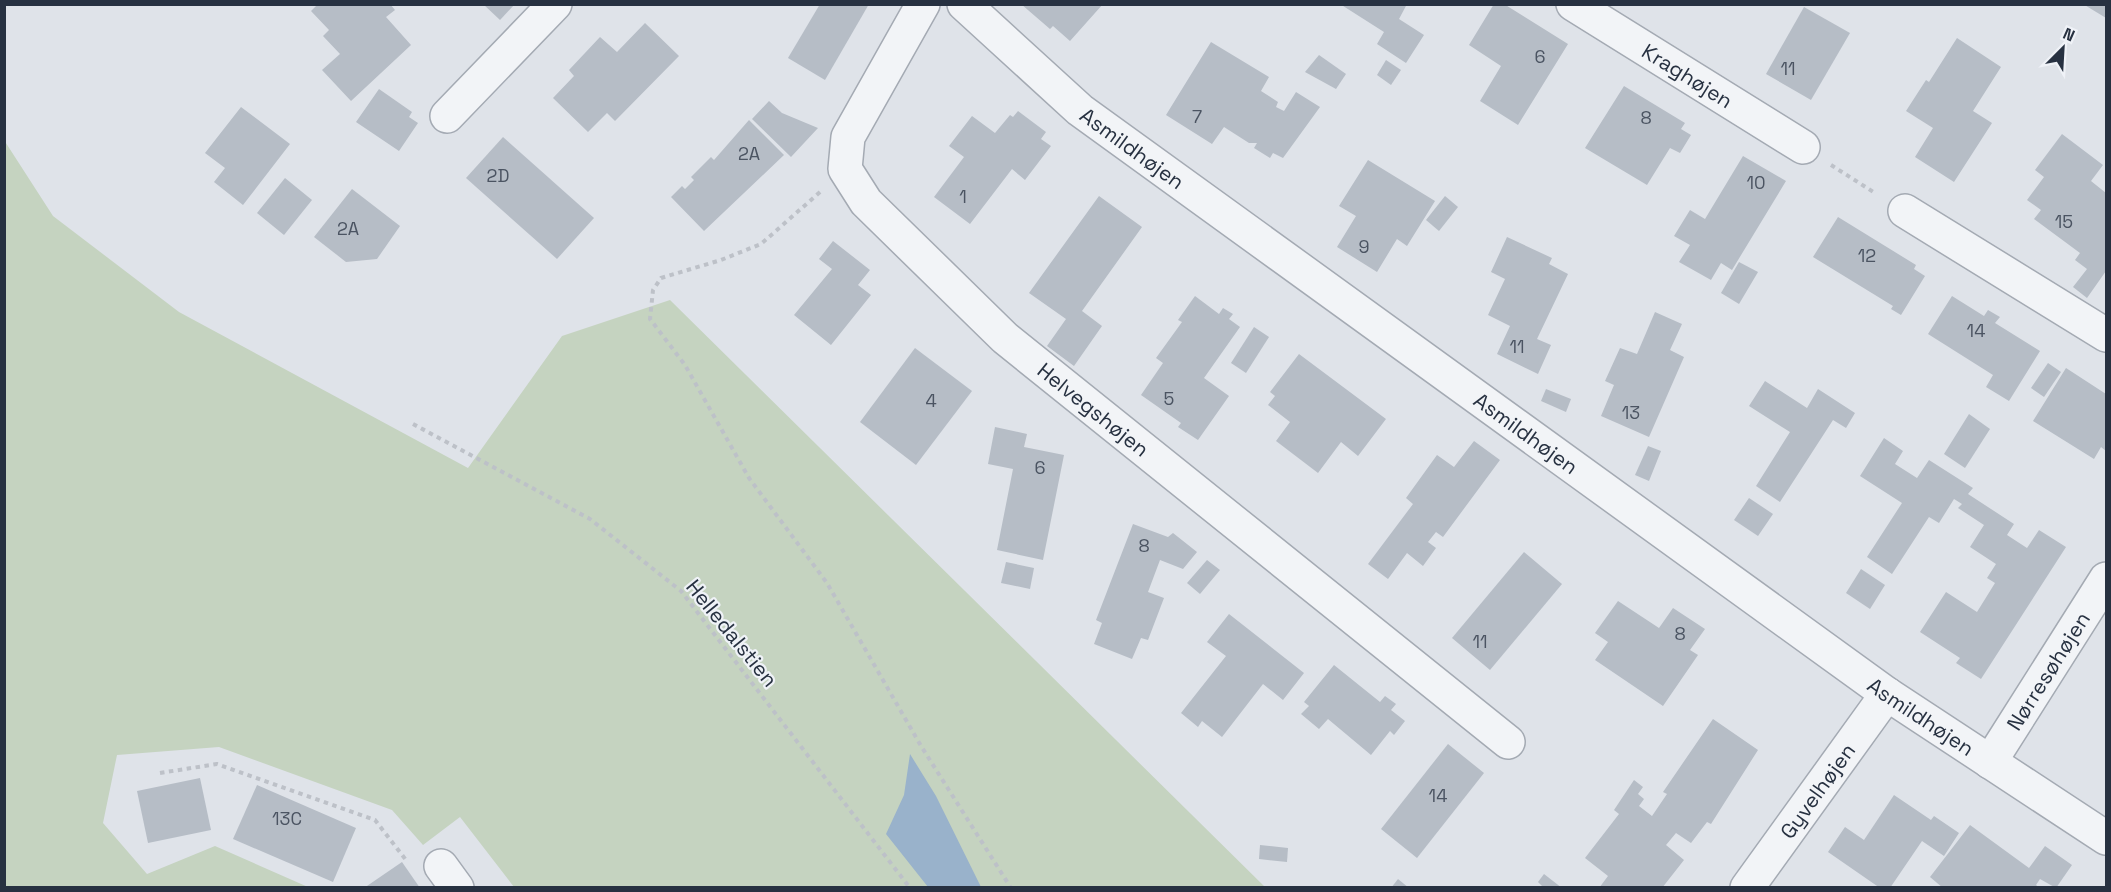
<svg xmlns="http://www.w3.org/2000/svg" width="2111" height="892" font-family="'Space Grotesk',sans-serif">
<rect width="100%" height="100%" fill="#dfe3e9"/>
<path fill="#c5d3c0" d="M4 140 53 216 179 312 468 468 562 336 670 300 1265 887H514L460 817 423 845 392 810 219 747 117 755 103 823 147 874 215 846 308 887H5Z"/>
<path fill="#99b2cb" d="M910 754 936 796 981 887H928L886 834 904 795Z"/>
<g fill="#b6bdc6">
<path d="M318 4H390L395 10 386 17 411 45 351 101 322 70 340 54 323 36 329 30 311 11Z"/>
<path d="M483 4H515L500 20Z"/>
<path d="M820 4H869L825 80 788 58Z"/>
<path d="M1021 4H1103L1070 41 1053 26 1050 29Z"/>
<path d="M1340 4H1407L1399 19 1424 35 1406 63 1377 44 1384 32Z"/>
<path d="M1494 4H1504L1568 44 1518 125 1480 101 1501 66 1469 45Z"/>
<path d="M2083 4H2106V18Z"/>
<path d="M1804 7 1850 33 1811 100 1766 74Z"/>
<path d="M645 23 679 56 615 121 607 113 588 132 553 98 574 76 569 70 600 37 617 52Z"/>
<path d="M1957 38 2001 67 1973 111 1992 123 1954 182 1915 157 1933 128 1906 111 1926 80 1929 82Z"/>
<path d="M1211 42 1269 77 1261 91 1278 102 1276 107 1284 111 1296 92 1320 107 1283 158 1273 153 1270 158 1254 148 1257 143H1249L1224 127 1212 144 1166 115Z"/>
<path d="M1319 55 1346 74 1336 89 1305 72Z"/>
<path d="M1386 60 1401 70 1391 85 1377 75Z"/>
<path d="M1624 86 1685 123 1681 129 1691 135 1680 153 1670 148 1647 185 1585 148Z"/>
<path d="M379 89 412 112 409 117 418 123 399 151 356 122Z"/>
<path d="M769 101 782 113 818 128 791 157 752 119Z"/>
<path d="M241 107 290 144 243 205 214 182 225 168 205 153Z"/>
<path d="M1018 111 1046 132 1041 139 1051 146 1025 180 1012 169 970 224 934 197 964 157 949 146 972 116 995 133 1010 115 1013 117Z"/>
<path d="M749 120 784 155 704 231 671 197 682 186 685 189 694 180 691 177 711 157 714 160Z"/>
<path d="M2062 134 2103 165 2091 181 2106 193V271L2087 298 2073 287 2087 269 2075 260 2080 253 2034 219 2041 210 2027 200 2044 177 2035 170Z"/>
<path d="M503 137 594 218 557 259 466 178Z"/>
<path d="M1743 156 1786 181 1732 270 1721 263 1711 280 1679 262 1690 245 1674 236 1690 210 1705 219Z"/>
<path d="M1368 160 1435 201 1407 246 1397 239 1377 272 1337 247 1356 216 1339 206Z"/>
<path d="M285 178 312 200 284 235 257 213Z"/>
<path d="M352 189 400 226 377 259 346 262 314 237Z"/>
<path d="M1099 196 1142 227 1082 311 1102 326 1074 366 1047 346 1066 319 1029 293Z"/>
<path d="M1445 196 1458 207 1439 231 1426 220Z"/>
<path d="M1838 217 1916 265 1914 269 1925 276 1901 315 1891 309 1893 306 1813 257Z"/>
<path d="M1507 237 1552 258 1549 264 1568 274 1537 339 1551 345 1538 374 1497 354 1510 326 1488 315 1505 279 1491 272Z"/>
<path d="M833 241 870 270 858 285 871 295 831 345 794 315 832 269 819 259Z"/>
<path d="M1739 262 1758 272 1739 304 1721 293Z"/>
<path d="M1195 296 1219 314 1223 308 1233 314 1229 319 1240 327 1204 378 1229 396 1198 440 1178 427 1181 423 1141 395 1163 363 1156 358 1182 322 1178 320Z"/>
<path d="M1952 296 1984 316 1988 310 2000 317 1995 323 2040 351 2009 401 1986 387 1993 375 1928 334Z"/>
<path d="M1655 312 1682 324 1670 350 1684 357 1649 437 1601 416 1614 385 1605 381 1620 348 1637 354Z"/>
<path d="M1254 327 1269 337 1246 373 1231 363Z"/>
<path d="M915 348 972 391 916 465 860 422Z"/>
<path d="M1299 354 1386 419 1358 456 1341 442 1318 473 1276 441 1290 422 1268 405 1275 396 1270 392Z"/>
<path d="M2048 363 2061 372 2044 397 2031 388Z"/>
<path d="M2066 368 2106 394V451L2101 447 2094 459 2033 421Z"/>
<path d="M1765 381 1807 408 1818 389 1855 413 1846 428 1833 420 1780 502 1756 486 1790 432 1749 406Z"/>
<path d="M1546 389 1571 399 1566 412 1541 401Z"/>
<path d="M1969 414 1990 429 1965 468 1944 454Z"/>
<path d="M995 427 1027 434 1024 447 1064 455 1043 560 997 550 1013 469 988 464Z"/>
<path d="M1884 438 1903 451 1895 464 1917 478 1929 460 1973 488 1968 494 2014 524 2007 535 2027 548 2039 530 2066 547 1981 679 1956 663 1960 658 1920 632 1946 592 1977 612 1995 583 1987 578 1996 564 1970 547 1984 525 1958 508 1962 504 1954 499 1939 523 1929 517 1892 574 1867 557 1902 503 1860 476Z"/>
<path d="M1474 441 1500 460 1443 537 1436 532 1428 542 1436 548 1423 566 1407 553 1388 579 1368 564 1413 504 1406 498 1437 455 1454 467Z"/>
<path d="M1648 446 1661 451 1649 481 1635 475Z"/>
<path d="M1749 498 1773 514 1758 536 1734 520Z"/>
<path d="M1133 524 1168 537 1173 533 1197 552 1183 569 1160 560 1148 592 1164 598 1148 640 1141 638 1132 659 1094 644 1102 623 1096 620Z"/>
<path d="M1524 552 1562 584 1490 670 1452 638Z"/>
<path d="M1207 560 1220 570 1200 594 1187 583Z"/>
<path d="M1006 562 1034 568 1030 589 1001 583Z"/>
<path d="M1861 569 1885 585 1870 609 1846 593Z"/>
<path d="M1618 601 1659 628 1673 608 1705 629 1690 650 1698 655 1663 706 1595 660 1608 642 1595 633Z"/>
<path d="M1229 614 1304 673 1283 700 1263 684 1222 737 1202 721 1198 727 1181 713 1226 656 1207 642Z"/>
<path d="M1334 665 1380 702 1385 696 1396 704 1391 710 1405 721 1394 735 1390 731 1371 755 1328 719 1319 729 1301 714 1309 706 1304 702Z"/>
<path d="M1713 719 1758 750 1711 824 1707 822 1691 843 1676 833 1666 845 1684 860 1662 888H1599L1608 876 1585 858 1619 814 1614 810 1634 780 1643 787 1638 794 1644 799 1639 806 1652 816 1667 794 1663 792Z"/>
<path d="M1448 744 1484 773 1417 858 1381 829Z"/>
<path d="M200 778 211 830 148 843 137 791Z"/>
<path d="M257 785 356 828 333 882 233 839Z"/>
<path d="M1894 795 1931 820 1934 816 1959 833 1944 856 1922 841 1890 888H1880L1828 852 1845 827 1864 840Z"/>
<path d="M1970 825 2029 868 2045 846 2072 865 2056 888 2040 879 2036 885 2040 888H1943L1930 877Z"/>
<path d="M1260 845 1288 848 1287 862 1259 859Z"/>
<path d="M402 862 420 888H364Z"/>
<path d="M1544 874 1562 888H1544L1538 882Z"/>
<path d="M1398 879 1409 888H1391Z"/>
</g>
<g fill="none" stroke-linecap="round" stroke-linejoin="round">
<defs>
<g id="street">
<path id="s1" d="M923 4 848 137 845 169 866 202 1005 338 1508 742"/>
<path id="s2" d="M964 4 1080 110 1887 694 2106 838"/>
<path id="s3" d="M1573 4 1803 147"/>
<path d="M447 116 555 4"/>
<path d="M1905 211 2106 335"/>
<path id="s4" d="M1990 762 2106 579"/>
<path d="M441 866 457 888"/>
<path id="s5" d="M1747 888 1887 694"/>
</g>
</defs>
<use href="#street" stroke="#a4aab3" stroke-width="36"/>
<g stroke="#bdc1c8" stroke-width="4" stroke-dasharray="4.5 4.5" stroke-linecap="butt">
<path d="M1831 165 1875 193"/>
<path d="M820 192 761 244 721 260 661 278 653 290 650 319 685 365 749 478 827 583 921 746 1011 888"/>
<path d="M413 424 590 519 681 591 910 888"/>
<path d="M160 773 217 764 375 820 406 860"/>
</g>
<use href="#street" stroke="#f2f4f7" stroke-width="33"/>
</g>
<g text-anchor="middle" dominant-baseline="central" stroke-width="4.5" stroke-linejoin="round" paint-order="stroke">
<g font-size="18" fill="#4b5462">
<text x="1540" y="56">6</text>
<text x="1788" y="68">11</text>
<text x="1197" y="116">7</text>
<text x="1646" y="117">8</text>
<text x="749" y="153">2A</text>
<text x="498" y="175">2D</text>
<text x="1756" y="182">10</text>
<text x="963" y="196">1</text>
<text x="2064" y="221">15</text>
<text x="348" y="228">2A</text>
<text x="1364" y="246">9</text>
<text x="1867" y="255">12</text>
<text x="1976" y="330">14</text>
<text x="1517" y="346">11</text>
<text x="1169" y="398">5</text>
<text x="931" y="400">4</text>
<text x="1631" y="412">13</text>
<text x="1040" y="467">6</text>
<text x="1144" y="545">8</text>
<text x="1680" y="633">8</text>
<text x="1480" y="641">11</text>
<text x="1438" y="795">14</text>
<text x="287" y="818">13C</text>
</g>
<g font-size="21" fill="#273141" stroke="#eff2f7">
<text stroke="none"><textPath href="#s3" startOffset="135">Kraghøjen</textPath></text>
<text stroke="none"><textPath href="#s2" startOffset="222">Asmildhøjen</textPath></text>
<text stroke="none"><textPath href="#s1" startOffset="532">Helvegshøjen</textPath></text>
<text stroke="none"><textPath href="#s2" startOffset="708">Asmildhøjen</textPath></text>
<text transform="translate(732 633) rotate(51)">Helledalstien</text>
<text stroke="none"><textPath href="#s4" startOffset="108">Nørresøhøjen</textPath></text>
<text stroke="none"><textPath href="#s2" startOffset="1194">Asmildhøjen</textPath></text>
<text stroke="none"><textPath href="#s5" startOffset="120">Gyvelhøjen</textPath></text>
</g>
</g>
<rect width="2111" height="892" fill="none" stroke="#273141" stroke-width="12"/>
<g transform="translate(2063 48) rotate(24)" stroke="#eff2f7" stroke-width="4.5" paint-order="stroke">
<path d="M0-4.5L10 22L0 15L-10 22Z" fill="#273141"/>
<text y="-9" font-size="16" font-weight="bold" text-anchor="middle" fill="#273141">N</text>
</g>
</svg>
